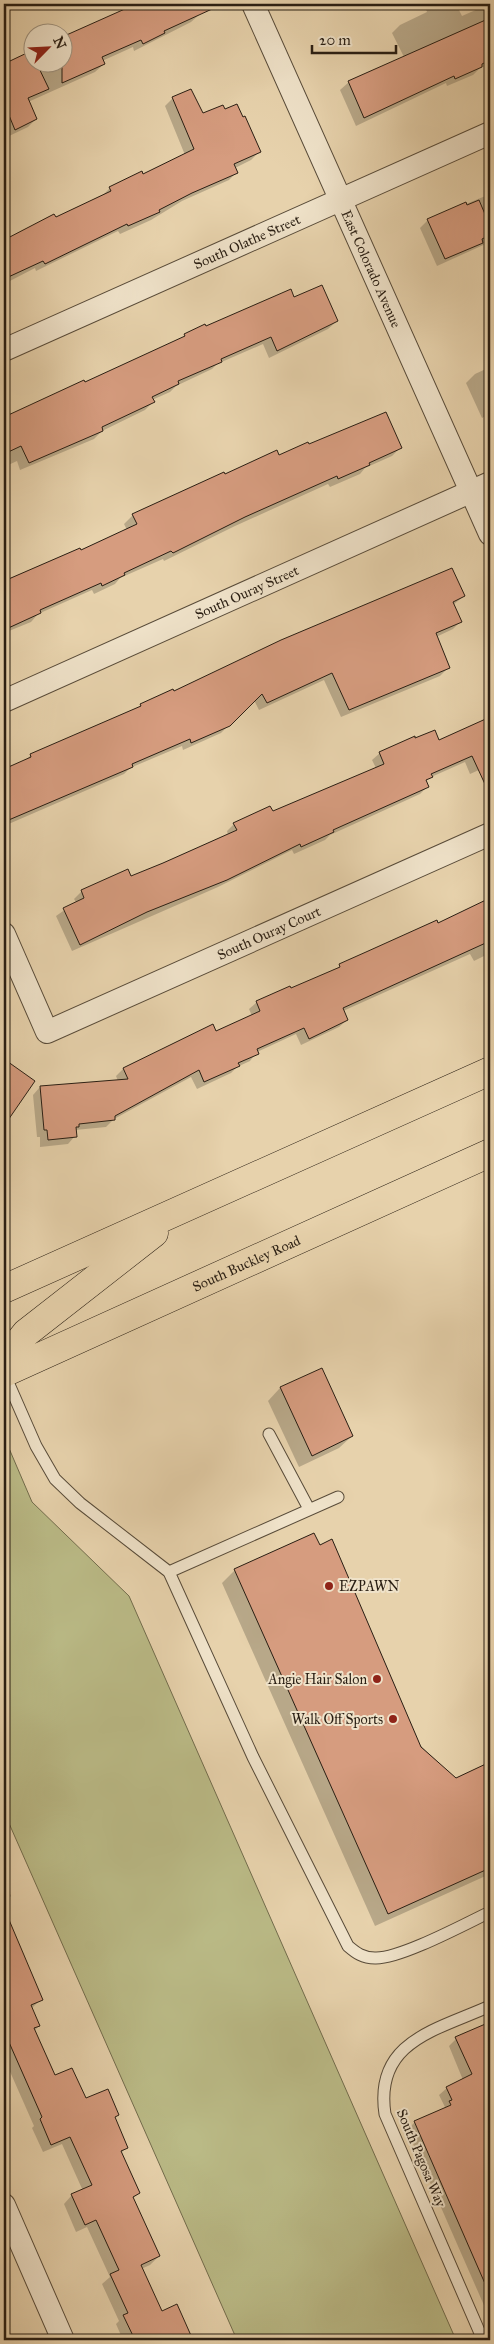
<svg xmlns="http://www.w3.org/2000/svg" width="494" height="2344" font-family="'IM FELL Great Primer',serif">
<rect width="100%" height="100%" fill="#e7d2ac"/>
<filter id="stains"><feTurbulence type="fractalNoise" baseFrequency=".004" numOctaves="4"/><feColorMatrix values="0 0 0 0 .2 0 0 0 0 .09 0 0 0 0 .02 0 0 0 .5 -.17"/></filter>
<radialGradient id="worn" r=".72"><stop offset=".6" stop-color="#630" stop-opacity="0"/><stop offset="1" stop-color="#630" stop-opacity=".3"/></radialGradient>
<path fill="#baba86" stroke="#726c4c" d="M4 1444 8 1446 32 1502 129 1596 456 2340H237L4 1812Z"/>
<g fill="#0003">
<path d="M134 4H195L200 14 191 22 134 51 133 47 102 61 104 64 95 72 28 102 36 119 28 127 7 137 4 130V63L32 52V62H62L126 8Z"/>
<path d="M424 4H456L462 16 487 5 490 12V64L479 69 473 75 447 86 446 83 356 126 340 90 349 82 404 57 392 33 400 25 427 12Z"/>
<path d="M173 98 259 152 251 160 235 168 237 172 229 180 182 201 151 220 120 234 118 231 36 271 35 268 4 284V241L54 216 55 219 102 196 110 188 142 176 185 155 165 106Z"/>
<path d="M490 194V242L437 266 420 228 428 220Z"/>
<path d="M294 299 337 321 328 329 269 358 263 344 217 364 212 369 176 386 170 392 152 400 153 402 145 410 102 431 94 439 20 470 17 461 4 467V419L179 341 185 335Z"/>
<path d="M490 367V414L482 418 466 383 475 374Z"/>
<path d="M308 445 401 447 392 456 365 468 360 474 330 487 328 484 235 526 164 561 163 559 120 578 115 584 94 594 92 590 38 614 31 622 4 633V581L79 549 80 552 127 530 124 524 133 515 225 476Z"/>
<path d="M464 596 453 605 461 621 453 629 436 637 448 668 440 676 341 717 324 680 259 710 254 700 221 733 183 750 182 746 130 768 124 774 4 826V770L25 761 31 755 136 710 141 705 173 693Z"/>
<path d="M490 718V765L470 774 465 762 429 778 425 782 427 787 420 794 330 835 325 840 294 854 292 850 218 887 72 951 56 916 76 902 74 899 82 891 131 877 228 835 227 831 234 824 272 813 376 768 372 760 380 753 439 742Z"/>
<path d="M490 900V953L474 961 470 954 343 1011 347 1020 339 1027 301 1045 296 1034 257 1052 250 1061 237 1067 231 1073 197 1089 191 1077 114 1119 106 1127 75 1130V1136L68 1144 40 1147V1137H37L33 1095 40 1087 118 1081 116 1076 123 1069 212 1026 215 1032 252 1016 249 1009 257 1002 290 990 436 922 437 924Z"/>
<path d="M4 1061 33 1081 6 1116 4 1114Z"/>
<path d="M321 1370 352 1436 339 1448 299 1467 268 1401 280 1388Z"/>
<path d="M235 1570 456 1779 490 1765V1874L375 1926 222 1583Z"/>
<path d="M4 1880 11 1896 4 1903Z"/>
<path d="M4 1911 41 1999 31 2009 39 2026 34 2031 54 2077 85 2100 118 2115 114 2119 127 2147 121 2153 139 2193 132 2199 159 2256 150 2265 141 2269 161 2312 176 2306 191 2340H123L116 2324 119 2321 102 2284 110 2277 87 2227 76 2232 64 2204 72 2195 83 2191 62 2144 43 2152 32 2128 34 2126 4 2058Z"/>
<path d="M490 2023V2319L407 2130 415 2122 442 2110 445 2107 439 2095 447 2088 463 2080 449 2046 456 2039Z"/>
</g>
<g fill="#d69c7f" stroke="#291e13">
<path d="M136 4H223L164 31 165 33 143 44 141 40 102 57 105 64 62 83V37Z"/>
<path d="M490 18V60L482 64V67L455 79 454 76 364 118 348 81Z"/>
<path d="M4 47 10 61 31 51 32 62H36L49 89 28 98 37 119 15 130 6 108 4 109Z"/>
<path d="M191 89 203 113 223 105 225 109 237 104 243 117 245 116 261 152 234 164 238 173 192 193 159 210 160 212 128 226 127 224 45 264 43 261 4 279V240L54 214 56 217 111 191 109 187 142 171 143 174 194 149 172 97Z"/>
<path d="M479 200 490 226V235L482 239 483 243 445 259 427 219 466 202 467 205Z"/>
<path d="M322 285 338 321 277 351 271 337 221 359 222 362 178 381 179 384 152 397 155 402 102 427 103 431 29 463 21 446 4 454V417L84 380 85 382 185 336 184 334 205 324 206 326 291 289 294 297Z"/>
<path d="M386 412 402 448 369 463 370 465 338 479 337 476 245 517 173 553 171 551 124 573 125 575 102 586 101 583 40 610 41 613 4 630V581L80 548 81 550 137 524 132 514 224 472 225 474 277 450 279 455 308 442 309 444Z"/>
<path d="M452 568 465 596 453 602 462 622 436 633 450 668 349 710 332 673 267 703 262 694 230 726 191 743 190 739 132 764 133 767 4 822V769L31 757 30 754 141 706 140 704 173 689 174 691 281 640Z"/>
<path d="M490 717V795L472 756 431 774 433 777 426 780 429 787 333 830 334 832 301 847 300 844 227 880 147 912 80 945 63 908 84 898 81 890 128 869 131 876 163 863 237 830 233 823 270 806 273 811 384 764 379 752 415 736V738L435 730 439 740Z"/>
<path d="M490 898V941L343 1008 348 1020 309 1039 304 1028 257 1049 259 1054 238 1063 240 1066 204 1082 199 1070 115 1116V1120L79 1124V1127H76L77 1137 48 1140 47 1130H44L40 1086 128 1079 123 1068 213 1024 216 1031 260 1011 256 1001 290 986 291 988 340 967 339 964 366 952 437 920 438 923Z"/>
<path d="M4 1059 35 1081 4 1126Z"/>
<path d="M322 1368 353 1436 312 1456 280 1387Z"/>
<path d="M314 1533 320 1545 332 1539 421 1747 456 1778 490 1762V1868L388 1914 234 1569Z"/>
<path d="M4 1908 43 2000 31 2005 40 2026 34 2028 55 2075 72 2068 86 2098 108 2089 119 2115 115 2117 128 2148 121 2151 140 2193 133 2197 160 2256 141 2265 162 2311 177 2304 193 2340H135L123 2315 128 2313 110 2274 119 2270 96 2220 85 2225 71 2194 92 2185 70 2137 51 2145 40 2119 42 2117 4 2031Z"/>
<path d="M490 2022V2295L414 2121 451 2105 449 2101 452 2100 446 2087 472 2074 455 2037Z"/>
</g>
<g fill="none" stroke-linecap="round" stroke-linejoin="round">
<defs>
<g id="service">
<path d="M4 1373 36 1446 55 1479 80 1503 169 1572 253 1757 348 1946C356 1953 363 1958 375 1958 400 1959 465 1924 490 1912"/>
<path d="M269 1434 309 1509"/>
<path d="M169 1572 338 1497"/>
<path d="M483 2340 385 2114C374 2041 437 2030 490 2006"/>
</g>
<g id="minor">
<path id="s1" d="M253 4 490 534"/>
<path id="s2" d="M4 350 490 133"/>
<path id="s3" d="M4 701 490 483"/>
<path id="s4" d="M4 934 47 1032 490 834"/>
<path d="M4 2205 63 2340"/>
</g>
<g id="primary">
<path d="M4 1289 490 1071"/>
<path id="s5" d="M4 1373 490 1153"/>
<path d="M4 1373 13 1349 26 1333 154 1233"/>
</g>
</defs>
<use href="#service" stroke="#584b39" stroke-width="13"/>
<use href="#minor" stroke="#584b39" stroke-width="24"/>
<use href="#primary" stroke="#291e13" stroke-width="29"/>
<use href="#service" stroke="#efe2c9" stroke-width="11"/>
<use href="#minor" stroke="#efe2c9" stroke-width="22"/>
<use href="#primary" stroke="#e7d2ac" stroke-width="28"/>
</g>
<g fill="#8f2418" stroke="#efe2c9" stroke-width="2">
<circle cx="329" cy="1586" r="5"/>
<circle cx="377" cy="1679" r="5"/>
<circle cx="393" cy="1719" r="5"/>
</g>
<g text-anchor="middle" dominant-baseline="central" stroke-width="4" stroke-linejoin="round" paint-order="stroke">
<g font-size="14" fill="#291e13" stroke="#efe2c9">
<text stroke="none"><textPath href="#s2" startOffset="266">South Olathe Street</textPath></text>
<text stroke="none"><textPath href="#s1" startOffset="290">East Colorado Avenue</textPath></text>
<text stroke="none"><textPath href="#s3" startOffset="266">South Ouray Street</textPath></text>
<text stroke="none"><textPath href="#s4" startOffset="350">South Ouray Court</textPath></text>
<text stroke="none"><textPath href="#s5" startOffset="266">South Buckley Road</textPath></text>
<text transform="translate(421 2158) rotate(67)">South Pagosa Way</text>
</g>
<g font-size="14" fill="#291e13" stroke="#efe2c9" text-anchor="end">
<text x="339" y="1586" text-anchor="start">EZPAWN</text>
<text x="367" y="1679">Angie Hair Salon</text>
<text x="383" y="1719">Walk Off Sports</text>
</g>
</g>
<rect width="494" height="2344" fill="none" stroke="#e7d2ac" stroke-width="20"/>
<rect x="5" y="5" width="484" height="2334" fill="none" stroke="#291e13" stroke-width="2.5"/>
<rect x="10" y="10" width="474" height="2324" fill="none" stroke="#291e13"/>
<g transform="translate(48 48) rotate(66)"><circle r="24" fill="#efe2c9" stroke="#a09480"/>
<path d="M0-4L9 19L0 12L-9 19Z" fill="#8f2418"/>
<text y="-8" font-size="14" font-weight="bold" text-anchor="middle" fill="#291e13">N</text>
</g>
<path d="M312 45v8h84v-8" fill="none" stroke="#291e13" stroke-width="2.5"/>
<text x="319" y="45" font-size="15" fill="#291e13" stroke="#efe2c9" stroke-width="4" paint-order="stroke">20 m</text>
<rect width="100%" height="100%" filter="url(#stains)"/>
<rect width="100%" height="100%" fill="url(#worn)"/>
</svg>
